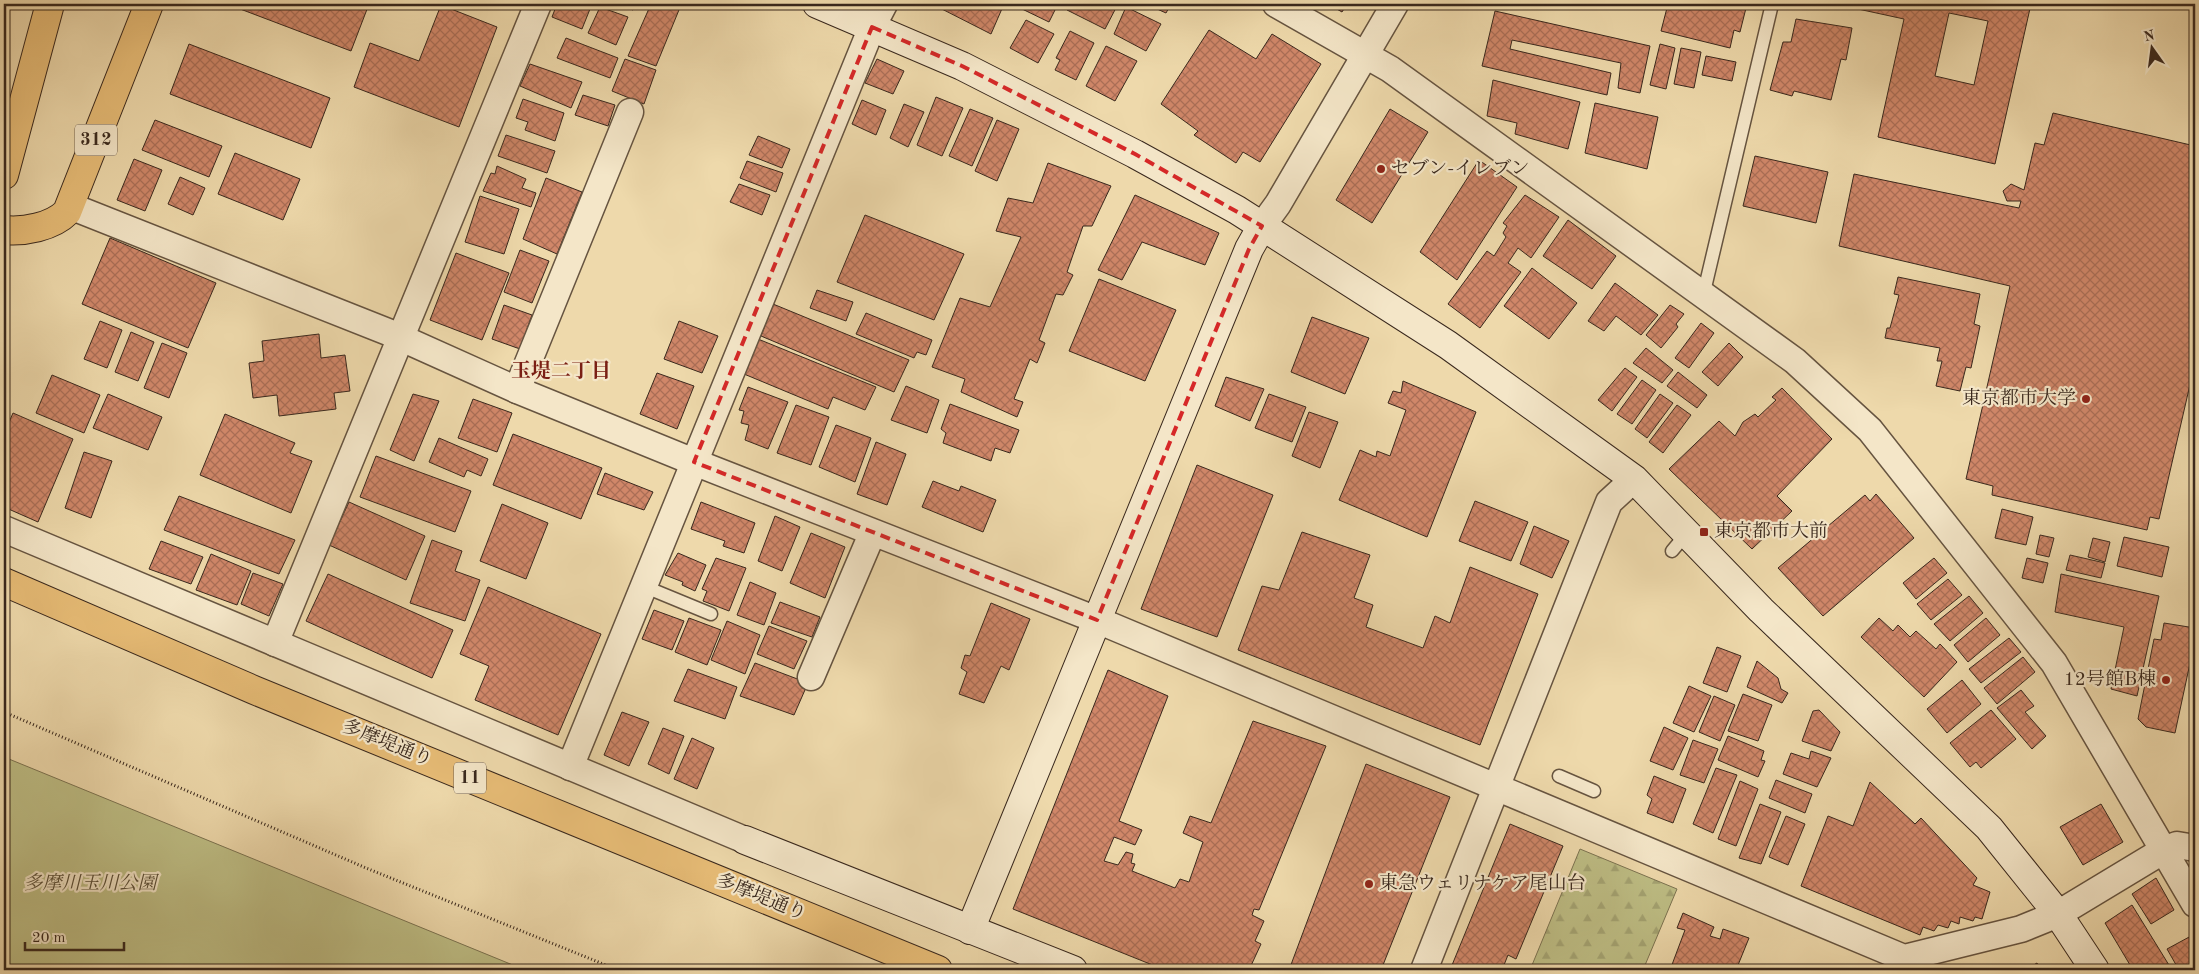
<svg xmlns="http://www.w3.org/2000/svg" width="2199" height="974" font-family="'Old Standard TT','Noto Serif JP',serif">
<defs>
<pattern id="forest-firs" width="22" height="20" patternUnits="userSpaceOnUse" patternTransform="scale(1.25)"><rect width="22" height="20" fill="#bebe85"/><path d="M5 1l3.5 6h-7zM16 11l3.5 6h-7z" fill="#a4a372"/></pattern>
<pattern id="building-cross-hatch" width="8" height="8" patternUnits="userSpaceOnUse" patternTransform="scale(1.25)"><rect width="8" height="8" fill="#d08769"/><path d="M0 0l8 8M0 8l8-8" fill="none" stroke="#aa6e56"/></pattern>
</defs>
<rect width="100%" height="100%" fill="#eed9ab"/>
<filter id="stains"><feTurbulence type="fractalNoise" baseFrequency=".004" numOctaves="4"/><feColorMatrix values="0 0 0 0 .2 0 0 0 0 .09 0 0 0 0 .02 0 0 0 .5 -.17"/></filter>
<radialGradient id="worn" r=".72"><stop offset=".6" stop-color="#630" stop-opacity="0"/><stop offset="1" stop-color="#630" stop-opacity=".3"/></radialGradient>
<path fill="#bebe85" stroke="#7c7351" d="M4 757 525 970H4Z"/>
<path fill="url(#forest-firs)" stroke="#7c7351" d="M1580 849 1677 889 1643 970H1530Z"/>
<g fill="url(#building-cross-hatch)" stroke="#39281d" fill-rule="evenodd">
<path d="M227 4H369L351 51Z"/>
<path d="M557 4H592L582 29 552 17Z"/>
<path d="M617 4H636L633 10Z"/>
<path d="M651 4 681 5 656 66 628 56Z"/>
<path d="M932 4H1004L991 34Z"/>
<path d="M1022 4H1058L1049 22 1020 8Z"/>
<path d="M1069 4H1118L1105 29 1067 10Z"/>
<path d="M1146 4H1171L1166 13Z"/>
<path d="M1328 4H1347L1342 12Z"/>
<path d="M1668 4H1747L1740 32 1734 30 1730 48 1661 31Z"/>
<path d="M1835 4H2031L1995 164 1878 137 1904 19ZM1949 13 1988 21 1974 85 1935 76Z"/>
<path d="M441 5 497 27 459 127 354 87 370 43 419 61Z"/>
<path d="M600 7 628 17 616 45 588 33Z"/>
<path d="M1126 7 1161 24 1146 51 1114 34Z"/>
<path d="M1495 11 1650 46 1640 93 1618 88 1621 63 1512 40 1510 49 1611 73 1607 95 1482 66Z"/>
<path d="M1796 19 1852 28 1846 60 1841 59 1831 100 1794 91 1792 96 1770 90 1783 42H1791Z"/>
<path d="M1026 20 1054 34 1038 63 1010 48Z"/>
<path d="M1209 30 1256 59 1272 34 1321 64 1260 162 1243 152 1236 163 1194 135 1198 131 1161 104Z"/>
<path d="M1070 31 1094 43 1076 80 1055 70 1060 60 1056 58Z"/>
<path d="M566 38 618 58 610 78 557 58Z"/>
<path d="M189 44 330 98 311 148 170 94Z"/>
<path d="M1660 44 1675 48 1666 89 1650 85Z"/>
<path d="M1106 46 1137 61 1115 101 1086 86Z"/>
<path d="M1681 48 1701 52 1694 88 1674 84Z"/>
<path d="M1706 56 1736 62 1732 81 1702 75Z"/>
<path d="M625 59 656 70 644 104 612 91Z"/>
<path d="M877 59 904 71 893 94 865 83Z"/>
<path d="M530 64 582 82 571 108 520 86Z"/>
<path d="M1493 80 1580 102 1568 149 1515 134 1517 123 1487 116Z"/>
<path d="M583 95 615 105 608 126 575 115Z"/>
<path d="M936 97 963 108 942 156 917 145Z"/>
<path d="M523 99 564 113 555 141 525 130 528 122 516 118Z"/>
<path d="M862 100 886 110 876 135 852 124Z"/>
<path d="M1595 103 1658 117 1647 169 1585 153Z"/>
<path d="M904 104 924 112 908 147 890 138Z"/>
<path d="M970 109 993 118 972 166 949 156Z"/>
<path d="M1390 109 1428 132 1372 223 1336 200Z"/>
<path d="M2053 113 2195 146V363L2159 519 2150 517 2147 530 1992 495 1993 486 1966 479 2010 286 1839 246 1854 174 2019 208 2021 201H2007L2003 191 2011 184 2024 190 2035 143 2044 145Z"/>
<path d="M155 120 222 146 209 177 142 150Z"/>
<path d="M997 120 1019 129 997 181 975 171Z"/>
<path d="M506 135 555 151 547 173 498 156Z"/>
<path d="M758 136 790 149 782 168 749 155Z"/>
<path d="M235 153 300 179 283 220 218 194Z"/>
<path d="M1755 156 1828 172 1816 223 1743 206Z"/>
<path d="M134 159 162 170 145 211 117 200Z"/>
<path d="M1479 160 1517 187 1457 280 1420 252Z"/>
<path d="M747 161 783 173 776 192 740 178Z"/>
<path d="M1048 163 1111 186 1092 226H1083L1067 272 1073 275 1063 295 1056 294 1039 340 1045 343 1037 363 1030 359 1014 399 1023 402 1017 417 961 392 965 379 932 367 960 298 990 307 1021 237 996 231 1008 198 1033 203Z"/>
<path d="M497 166 526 179 522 188 536 193 531 207 483 191 491 173 495 174Z"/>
<path d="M180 177 205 188 193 215 168 204Z"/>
<path d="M546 178 582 192 557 254 523 239Z"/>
<path d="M739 184 770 195 762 215 730 202Z"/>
<path d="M1135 195 1219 233 1205 265 1142 242 1122 280 1098 270Z"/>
<path d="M1525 195 1559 217 1531 258 1518 248 1508 263 1521 272 1480 328 1448 304 1487 251 1494 256 1506 237 1503 233 1507 226 1503 223Z"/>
<path d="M480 196 519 209 504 254 465 242Z"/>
<path d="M865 215 964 254 934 320 837 282Z"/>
<path d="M1568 220 1616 256 1592 289 1543 256Z"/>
<path d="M110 238 216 283 188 348 82 304Z"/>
<path d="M520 250 549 261 532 303 504 292Z"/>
<path d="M456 253 509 273 482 340 430 320Z"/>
<path d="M1532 268 1577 303 1549 339 1504 306Z"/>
<path d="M1898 277 1980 294 1974 324 1980 326 1971 368 1966 367 1960 391 1936 386 1942 361H1937L1940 348 1885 338 1887 328H1890L1899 295 1894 294Z"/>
<path d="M1099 279 1176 310 1145 381 1069 351Z"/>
<path d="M1615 283 1658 315 1641 335 1616 316 1604 331 1588 321Z"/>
<path d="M817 290 853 302 846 321 810 308Z"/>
<path d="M773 304 909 360 894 392 761 336Z"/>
<path d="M504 305 532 315 520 349 492 339Z"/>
<path d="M1670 305 1684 314 1676 324 1678 327 1661 348 1646 335Z"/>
<path d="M866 313 932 340 926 355 917 352 914 358 856 334Z"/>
<path d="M1312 317 1369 338 1345 394 1291 372Z"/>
<path d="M100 321 122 330 107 368 84 359Z"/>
<path d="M679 321 718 336 702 373 664 359Z"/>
<path d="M1701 323 1714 333 1689 368 1675 358Z"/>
<path d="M131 332 154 342 138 381 115 372Z"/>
<path d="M319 334 321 358 345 355 350 391 334 393 336 409 279 416 277 395 253 398 249 363 264 361 262 341Z"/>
<path d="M758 339 876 387 865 410 833 397 828 409 744 374Z"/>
<path d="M162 343 187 353 169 398 144 388Z"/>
<path d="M1729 343 1743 357 1718 386 1702 372Z"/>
<path d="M1646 348 1673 370 1662 383 1633 363Z"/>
<path d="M1625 368 1637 377 1612 411 1598 400Z"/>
<path d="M1678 372 1707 395 1697 408 1667 386Z"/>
<path d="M657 373 694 386 677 429 640 414Z"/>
<path d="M52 375 100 395 84 433 36 413Z"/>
<path d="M1226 377 1264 389 1250 421 1215 406Z"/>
<path d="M1642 380 1656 390 1632 424 1617 414Z"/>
<path d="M1403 381 1476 412 1427 537 1339 500 1360 450 1376 457 1377 451 1390 456 1406 410 1388 403 1393 391 1401 393Z"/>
<path d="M906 386 939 400 927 433 891 420Z"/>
<path d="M748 387 788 402 768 449 745 440 749 425 741 423 744 411 739 410Z"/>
<path d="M1782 388 1832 439 1777 496 1792 511 1752 549 1669 469 1719 421 1735 436 1743 422 1755 414 1758 417 1776 400 1772 397Z"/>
<path d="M108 394 162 417 148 450 93 428Z"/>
<path d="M413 394 439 401 414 461 390 450Z"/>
<path d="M1269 394 1306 407 1292 442 1255 428Z"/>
<path d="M1660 394 1673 403 1647 438 1635 429Z"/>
<path d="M473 399 512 413 497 452 458 438Z"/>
<path d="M950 404 1019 430 1010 453 995 448 991 461 943 443 946 433 941 429Z"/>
<path d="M796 405 829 417 811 465 777 453Z"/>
<path d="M1677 405 1691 415 1663 453 1649 442Z"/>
<path d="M1309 412 1338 422 1320 468 1292 456Z"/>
<path d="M13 413 73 439 38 522 4 507V434Z"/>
<path d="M225 414 295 443 290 453 312 461 291 513 200 475Z"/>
<path d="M836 425 871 438 855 482 819 467Z"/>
<path d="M513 434 602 468 581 519 493 485Z"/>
<path d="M439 438 488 459 481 476 467 470 464 477 429 462Z"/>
<path d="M876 442 906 454 887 505 857 494Z"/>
<path d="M84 452 112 461 91 518 65 508Z"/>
<path d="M376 456 471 491 455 532 360 497Z"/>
<path d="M1197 465 1273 495 1217 637 1141 609Z"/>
<path d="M605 473 653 492 644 510 597 494Z"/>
<path d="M933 481 959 491 961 486 996 500 983 532 922 507Z"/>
<path d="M1876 494 1914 538 1823 616 1778 568 1865 495 1870 501Z"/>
<path d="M179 496 295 540 279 574 164 530Z"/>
<path d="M1475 501 1528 522 1511 561 1459 541Z"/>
<path d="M349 502 425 536 406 580 329 545Z"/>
<path d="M701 502 755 523 744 553 723 546 725 541 691 529Z"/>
<path d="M502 504 548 523 526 579 480 561Z"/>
<path d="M2002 509 2033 517 2026 545 1995 538Z"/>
<path d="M775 516 800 527 782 571 758 561Z"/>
<path d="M1534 526 1569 541 1552 578 1520 564Z"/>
<path d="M1302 532 1370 555 1354 598 1373 605 1366 627 1423 648 1435 616 1450 623 1470 567 1538 594 1480 745 1238 650 1262 586 1279 590Z"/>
<path d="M811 533 845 547 825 598 790 583Z"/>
<path d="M2040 535 2054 538 2049 557 2036 554Z"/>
<path d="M2124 537 2169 547 2162 577 2117 566Z"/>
<path d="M2093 538 2110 542 2105 562 2088 557Z"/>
<path d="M432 540 462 551 455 571 480 580 465 621 410 603Z"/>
<path d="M161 541 203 557 191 584 149 569Z"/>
<path d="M678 553 706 565 695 591 682 585 683 582 665 575Z"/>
<path d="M211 554 251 571 237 605 196 590Z"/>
<path d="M2070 555 2105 563 2101 578 2066 570Z"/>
<path d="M716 558 746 568 729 611 703 601 707 591 702 589Z"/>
<path d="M1934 558 1947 573 1916 599 1903 583Z"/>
<path d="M2027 558 2048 563 2043 583 2022 578Z"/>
<path d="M253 573 283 584 269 616 241 604Z"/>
<path d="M328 574 453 630 432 678 306 621Z"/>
<path d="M2061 574 2159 596 2137 696 2111 689 2124 627 2055 612Z"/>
<path d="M1948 579 1962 595 1931 620 1917 604Z"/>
<path d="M750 582 776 593 764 625 737 615Z"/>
<path d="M488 587 601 634 558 735 475 700 489 666 460 654Z"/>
<path d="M1969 596 1983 613 1950 641 1934 624Z"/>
<path d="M780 602 820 617 812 637 771 623Z"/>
<path d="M991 603 1030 619 1009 670 1001 666 984 703 959 694 967 672 961 668 965 655 970 656Z"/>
<path d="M654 610 684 621 672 650 642 639Z"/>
<path d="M689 618 721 630 707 665 675 652Z"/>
<path d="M1879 618 1893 631 1898 625 1910 637 1916 631 1936 649 1940 644 1957 662 1924 697 1861 637Z"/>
<path d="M1986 618 2000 635 1968 662 1954 645Z"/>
<path d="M727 621 760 635 745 674 711 660Z"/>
<path d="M2164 623 2195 628V640L2175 733 2146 727 2138 719 2154 639 2161 640Z"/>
<path d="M769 626 807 641 794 669 757 654Z"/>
<path d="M2009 638 2021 652 1981 683 1969 669Z"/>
<path d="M1717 647 1741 656 1727 692 1703 683Z"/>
<path d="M2023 657 2035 672 1997 704 1984 688Z"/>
<path d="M1757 661 1778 678 1781 689 1788 693 1782 703 1747 687Z"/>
<path d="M755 663 808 683 794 715 740 696Z"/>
<path d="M688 669 737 687 725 719 674 701Z"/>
<path d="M1108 670 1168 696 1119 821 1142 830 1135 845 1114 837 1104 861 1118 865 1126 852 1133 854 1131 863 1135 864 1132 871 1175 888 1180 879 1189 882 1203 842 1183 833 1190 816 1211 823 1253 721 1326 746 1259 910 1254 909 1252 915 1264 921 1255 941 1261 944 1249 970H1165L1013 909Z"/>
<path d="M1962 680 1981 704 1947 733 1927 709Z"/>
<path d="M1689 686 1711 696 1694 732 1673 723Z"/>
<path d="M2021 690 2034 706 2025 712 2046 736 2032 749 1997 708Z"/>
<path d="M1743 694 1772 705 1758 741 1728 731Z"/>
<path d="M1714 696 1735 705 1720 741 1699 732Z"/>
<path d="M1819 710 1840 732 1831 751 1802 741 1813 711Z"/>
<path d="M1991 710 2016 739 1981 768 1976 762 1970 767 1950 743Z"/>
<path d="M622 712 649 722 629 766 604 755Z"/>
<path d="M1664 727 1688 738 1673 770 1650 761Z"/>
<path d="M663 728 684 736 669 774 648 764Z"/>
<path d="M1728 736 1764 751 1761 760 1765 761 1758 777 1718 760Z"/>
<path d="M692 738 714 748 697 789 674 779Z"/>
<path d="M1693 740 1718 749 1704 783 1680 775Z"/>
<path d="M1811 751 1831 758 1817 787 1783 774 1791 753 1809 759Z"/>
<path d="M1366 764 1450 797 1381 970H1289Z"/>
<path d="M1716 768 1737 775 1713 833 1693 824Z"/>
<path d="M1654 776 1686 789 1673 823 1647 813 1652 799 1647 795Z"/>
<path d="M1776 780 1812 794 1805 813 1769 798Z"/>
<path d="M1740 781 1758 789 1736 846 1718 839Z"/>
<path d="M1870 782 1915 824 1921 818 1977 878 1973 885 1990 892 1982 919 1975 917 1973 921 1960 917 1959 924 1951 921 1948 928 1938 925 1934 931 1923 927 1920 935 1801 886 1828 816 1853 826Z"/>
<path d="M1760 804 1781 812 1761 864 1739 858Z"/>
<path d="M2101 804 2123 842 2083 865 2060 827Z"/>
<path d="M1786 816 1805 824 1788 865 1769 857Z"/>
<path d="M1510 824 1563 846 1516 959 1508 955 1502 970H1450Z"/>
<path d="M2156 878 2174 910 2151 924 2132 894Z"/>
<path d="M2132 905 2172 970H2133L2105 923Z"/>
<path d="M1683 913 1714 927 1710 936 1720 939 1723 929 1749 938 1736 970H1670L1685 930 1677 928Z"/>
<path d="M2191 936 2195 945V970H2179L2167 949Z"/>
<path d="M2037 963 2041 970H2025Z"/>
</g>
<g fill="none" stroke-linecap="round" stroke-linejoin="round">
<defs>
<g id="lane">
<path d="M1703 296 1772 4"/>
<path d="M1672 551 1687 533"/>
<path d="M643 586 711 614"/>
<path d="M1559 776 1594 791"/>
</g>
<g id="street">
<path d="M1276 4 1390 69 1795 361 1870 430 2054 663 2195 904"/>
<path d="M70 206 388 332 517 390 694 462 1097 620 1904 958 2021 929 2058 914 2164 850 2177 845 2195 848"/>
<path d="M1262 226 1278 204 1395 4"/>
<path d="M517 390 630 112"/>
<path d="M4 529 745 840"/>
<path d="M275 643 538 4"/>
<path d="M811 677 872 534"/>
<path d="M570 767 872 27 884 4"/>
<path d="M1424 970 1609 502 1634 479"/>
</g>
<g id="secondary">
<path d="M817 4 962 66 1135 154 1237 210 1448 345 1634 479 1761 610 1989 828 2058 914 2095 970"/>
<path d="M745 840 1073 970"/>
<path d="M970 930 1249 249 1262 226"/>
</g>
<g id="primary">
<path d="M4 175 50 4"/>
<path d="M4 230C24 232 52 227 67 212L149 4"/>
<path d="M4 582 254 690 938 970"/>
</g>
</defs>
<use href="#lane" stroke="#665440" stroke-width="15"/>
<use href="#street" stroke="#665440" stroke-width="29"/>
<use href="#secondary" stroke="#39281d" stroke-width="30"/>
<use href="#primary" stroke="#39281d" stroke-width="30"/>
<path stroke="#39281d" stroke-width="3" stroke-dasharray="1 2.5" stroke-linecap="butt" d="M4 712 366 868 618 970"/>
<use href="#lane" stroke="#f4e6c8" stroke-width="12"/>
<use href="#street" stroke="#f4e6c8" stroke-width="26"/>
<use href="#secondary" stroke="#f4e6c8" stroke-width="28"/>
<use href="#primary" stroke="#e7bc76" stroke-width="28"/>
</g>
<path fill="none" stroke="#d62828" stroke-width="4" stroke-dasharray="10 6" stroke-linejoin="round" d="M872 27 962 66 1135 154 1262 226 1249 249 1097 620 694 462Z"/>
<g fill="#8f2418" stroke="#f4e6c8" stroke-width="2">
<circle cx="1381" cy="169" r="5"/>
<circle cx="2086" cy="399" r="5"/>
<rect x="1699" y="527" width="10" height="10" rx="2.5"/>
<circle cx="2166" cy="680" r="5"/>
<circle cx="1369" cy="884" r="5"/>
</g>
<g text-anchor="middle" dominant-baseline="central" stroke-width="4.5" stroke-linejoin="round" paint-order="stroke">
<g fill="#f4e6c8" stroke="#716150" stroke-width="1">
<rect x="75" y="124.5" width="42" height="31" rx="4"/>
<rect x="454" y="762.5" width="32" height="31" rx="4"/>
</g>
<g font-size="18" font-weight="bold" fill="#39281d">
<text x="96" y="140">312</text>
<text x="470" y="778">11</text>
</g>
<g font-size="19" fill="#39281d" stroke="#f4e6c8" text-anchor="start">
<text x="1391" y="169">セブン-イレブン</text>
<text x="2076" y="399" text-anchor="end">東京都市大学</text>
<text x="1714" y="532">東京都市大前</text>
<text x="2156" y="680" text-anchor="end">12号館B棟</text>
<text x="1379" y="884">東急ウェリナケア尾山台</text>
</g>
<g font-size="19" fill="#39281d" stroke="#f4e6c8">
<text transform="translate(387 744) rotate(22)">多摩堤通り</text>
<text transform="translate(761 898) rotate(22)">多摩堤通り</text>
</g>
<g font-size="19" font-style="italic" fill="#5a4e37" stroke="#f4e6c8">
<text x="90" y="884">多摩川玉川公園</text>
</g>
<g font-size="20" font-weight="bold" fill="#7a1f14" stroke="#f4e6c8">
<text x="561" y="372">玉堤二丁目</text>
</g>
</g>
<rect width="2199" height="974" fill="none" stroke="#eed9ab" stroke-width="20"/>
<rect x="5" y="5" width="2189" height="964" fill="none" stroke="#39281d" stroke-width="2.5"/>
<rect x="10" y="10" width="2179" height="954" fill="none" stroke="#39281d"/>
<g transform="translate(2152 48) rotate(346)" stroke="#f4e6c8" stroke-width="4" paint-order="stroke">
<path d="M0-4L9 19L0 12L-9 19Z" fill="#39281d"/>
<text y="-8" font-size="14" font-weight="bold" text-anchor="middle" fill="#39281d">N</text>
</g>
<path d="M25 942v8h99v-8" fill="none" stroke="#39281d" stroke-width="2.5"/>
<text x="32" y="942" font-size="15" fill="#39281d" stroke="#f4e6c8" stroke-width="4" paint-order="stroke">20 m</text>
<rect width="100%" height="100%" filter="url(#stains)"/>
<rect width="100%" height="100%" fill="url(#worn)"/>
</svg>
